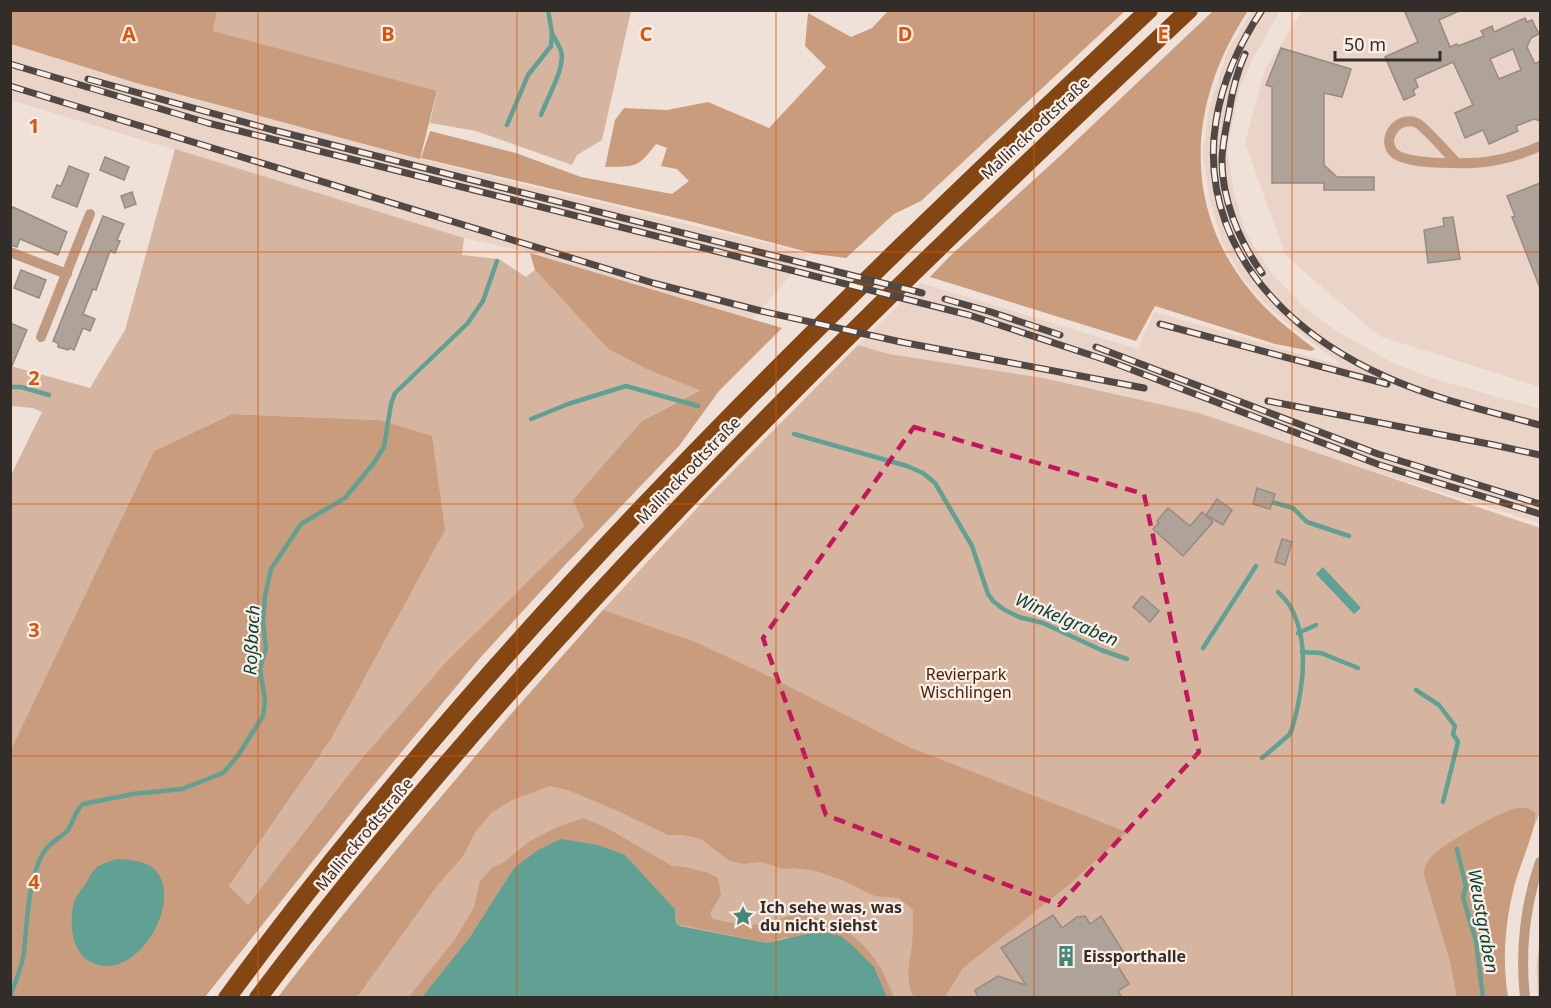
<svg xmlns="http://www.w3.org/2000/svg" width="1551" height="1008" font-family="'Noto Sans',sans-serif">
<rect width="100%" height="100%" fill="#efe1d7"/>
<g fill="#e9d4c7">
<path d="M1252 11H1280L1253 58 1240 87 1227 149 1234 193 1247 235 1272 274 1305 308 1338 332 1395 364 1438 380 1540 409V523L1366 469 1199 413 1043 378 889 354 858 345 921 283 1138 349 1154 312 1339 365 1341 364 1299 333 1266 305 1242 278 1222 242 1209 197 1203 155 1208 112 1228 50Z"/>
<path d="M1302 11H1540V387L1379 336 1286 256 1245 143 1265 69Z"/>
<path d="M10 44 136 83 420 159 809 254 753 319 530 253 464 238 11 100Z"/>
</g>
<g fill="#d5b5a0">
<path d="M217 10 631 11 602 140 577 155 572 165 476 131 430 123 437 92 212 31Z"/>
<path d="M175 149 464 238 462 255 499 259 526 277 535 270 608 349 646 369 701 389 642 421 584 526 445 663 356 765 248 906 229 886 331 739 379 420 232 414 154 451 11 752V475L42 412 33 408 11 406V366L90 388 125 330Z"/>
<path d="M858 345 889 354 1043 378 1199 413 1540 528V812L1520 861 1509 906 1504 951 1506 997 278 998 317 947 507 718 603 610 711 493Z"/>
<path d="M1539 947H1540V998L1538 997 1537 965Z"/>
</g>
<g fill="#c99c7d">
<path d="M889 10 1125 11 921 201 894 214 846 258 815 254 693 222 421 158 430 131 516 153 581 177 672 194 689 181 677 169 661 166 667 148 656 144C637 169 636 166 605 167L615 120 624 108 667 110 708 102 769 128 826 67 805 46 808 13 851 37 872 28Z"/>
<path d="M10 11H217L213 31 437 91 420 159 136 83 11 44Z"/>
<path d="M1213 11H1248C1188 101 1180 208 1253 294 1271 316 1293 332 1315 349L1311 351 1275 344 1155 306 1136 341 930 277 948 258 1061 155Z"/>
<path d="M530 253 782 328 719 391 679 446 564 566 480 658 364 797 205 997H11L10 752 154 451 232 414 379 420 432 436 445 530 331 739 229 886 248 905 356 765 445 663 584 526 573 500 642 421 700 390 646 369 608 349 535 270Z"/>
<path d="M603 610 695 642 758 671 909 747 1127 832 1070 884 963 968 945 997H914C904 979 910 964 912 945 913 933 913 921 913 910L899 898 875 896 844 881 816 871 794 868 784 869 761 862 743 864 728 860 701 839 683 835H668L618 811 568 790 550 786 512 800 491 813 476 831 463 856 437 886 357 997H278C381 864 492 736 603 610Z"/>
<path d="M1516 808H1527L1535 812C1538 826 1518 869 1514 887 1505 923 1502 960 1508 997H1457L1450 961 1424 875C1424 868 1426 863 1430 858 1443 844 1497 813 1516 808Z"/>
<path d="M583 818 607 828 672 866 685 867 708 873 718 878 721 895 710 913 713 919C731 923 750 927 768 923 775 921 783 917 790 916 824 911 861 936 878 964 885 974 889 987 894 997H887L873 967 786 937 767 943 677 924 675 909 625 855 514 868 470 937 422 997 408 998 456 938 474 907 480 881 492 868 503 863 530 841 555 828Z"/>
</g>
<g fill="#61a194">
<path d="M1323 567 1361 608 1354 614 1316 574Z"/>
<path d="M561 839 598 845 625 855 675 909 676 923 680 926 767 943 812 933H827L841 936 853 946 874 967 887 997H422L470 937 514 868 538 850Z"/>
<path d="M117 859C129 860 146 860 155 870 186 902 133 988 89 961 71 950 69 921 74 903 76 896 82 889 86 883 89 878 92 871 96 868 101 864 111 861 117 859Z"/>
</g>
<g fill="none" stroke-linecap="round" stroke-linejoin="round">
<g stroke="#61a194" stroke-width="4.5">
<path d="M541 115C547 98 566 67 561 51 559 45 555 39 552 34"/>
<path d="M507 125 528 75 551 46 552 33 548 10"/>
<path d="M10 387H21L49 395"/>
<path d="M531 419 568 404 626 386 698 406"/>
<path d="M794 434 907 466 923 473 935 483 972 546 988 594 993 601 1003 609 1019 617 1043 623 1101 650 1127 659"/>
<path d="M1272 502 1293 508 1307 522 1349 536"/>
<path d="M1298 633 1316 625"/>
<path d="M1203 648 1256 566"/>
<path d="M1302 652 1321 653 1358 668"/>
<path d="M1416 690 1439 705 1455 726 1453 734 1458 742 1443 802"/>
<path d="M1262 758 1289 735 1292 729C1303 691 1311 643 1290 606 1287 601 1282 596 1278 592"/>
<path d="M1457 849 1466 887 1463 897 1476 941 1483 998"/>
<path d="M10 996C16 981 22 967 24 952 27 922 28 880 43 853 50 842 59 839 67 831 74 823 74 811 83 804L133 794 182 789 223 773 237 757 263 716 265 701 260 669 266 648 263 622 265 596 271 569 301 524 345 498 373 464 384 447 391 404 395 393 467 324 483 301 497 261"/>
</g>
</g>
<g fill="#afa299" stroke="#978a82" stroke-width="1.5" fill-rule="evenodd">
<path d="M1404 10H1461L1439 20 1450 47 1457 44 1458 46 1484 36 1481 31 1492 26 1494 32 1525 18 1527 22 1532 20 1539 34 1531 38 1527 47 1535 64 1540 61V121L1534 119 1516 126 1518 131 1489 144 1483 130 1465 138 1455 113 1473 105 1453 62 1415 79 1418 87 1413 90 1415 95 1404 100 1385 57 1418 42ZM1513 49 1521 70 1499 79 1490 59Z"/>
<path d="M1281 48 1351 69 1342 97 1324 93V165L1337 177H1374V190H1324V183H1272V87L1266 85Z"/>
<path d="M105 157 129 167 124 180 100 170Z"/>
<path d="M69 166 89 174 77 207 52 197 57 185 61 186Z"/>
<path d="M1540 183V288L1512 217 1515 216 1507 196Z"/>
<path d="M132 192 136 204 125 208 121 196Z"/>
<path d="M13 207 67 232 58 255 20 239 17 247 10 245V213Z"/>
<path d="M103 216 124 224 117 240 120 241 115 253 110 251 96 290 93 289 83 314 95 319 90 331 83 328 74 350 70 348 68 350 58 347V343L53 341Z"/>
<path d="M1453 217 1460 259 1428 263 1424 230 1444 226 1443 218Z"/>
<path d="M21 270 46 280 39 298 14 288Z"/>
<path d="M10 323 27 330 11 368H10Z"/>
<path d="M1257 488 1275 494 1270 509 1253 504Z"/>
<path d="M1217 499 1232 510 1223 525 1206 515Z"/>
<path d="M1168 508 1190 526 1202 512 1213 522 1183 556 1153 529 1159 523 1157 521Z"/>
<path d="M1282 539 1292 542 1285 565 1275 562Z"/>
<path d="M1142 596 1159 611 1150 622 1133 607Z"/>
<path d="M1053 915 1062 928 1077 917 1085 916 1090 924 1101 916 1126 956 1116 963 1129 984 1118 991 1122 998H978L975 990 998 976 1026 985 1001 948Z"/>
</g>
<g fill="none" stroke-linecap="round" stroke-linejoin="round">
<g stroke="#c09a80" stroke-width="10">
<path d="M1456 162C1447 153 1426 128 1417 123 1399 115 1381 137 1393 152 1405 166 1474 164 1492 161 1509 158 1525 153 1540 146"/>
<path d="M10 252 67 274"/>
<path d="M41 337 90 214"/>
<path d="M1525 998C1520 951 1525 905 1540 862"/>
</g>
<g stroke="#844713" stroke-width="18">
<path d="M227 998C495 633 820 320 1149 10"/>
<path d="M258 998C531 635 859 320 1189 10"/>
</g>
<defs>
<g id="rail">
<path d="M1262 10C1160 162 1227 305 1384 376 1434 399 1488 411 1540 425"/>
<path d="M1245 54C1237 72 1232 92 1229 112 1226 127 1223 142 1222 157 1221 198 1239 241 1262 273"/>
<path d="M10 64 208 123 969 315 1109 361 1380 465 1540 514"/>
<path d="M88 79 273 130 922 293"/>
<path d="M10 86 653 283 761 311 901 342 1144 388"/>
<path d="M945 299 991 312 1060 335"/>
<path d="M1160 324 1387 384"/>
<path d="M1096 347 1378 454 1540 504"/>
<path d="M1268 401 1494 445 1540 455"/>
</g>
</defs>
<use href="#rail" stroke="#4f4844" stroke-width="7"/>
<use href="#rail" stroke="#fceee5" stroke-width="4.5" stroke-dasharray="14" stroke-linecap="butt"/>
</g>
<path fill="none" stroke="#c2185b" stroke-width="4.5" stroke-dasharray="12 8" stroke-linejoin="round" d="M914 427 1144 494 1199 752 1059 905 826 815 763 638Z"/>
<path fill="none" stroke="#d6550f" stroke-width="1.5" stroke-opacity="0.55" d="M258 10V998M517 10V998M776 10V998M1034 10V998M1292 10V998M10 252H1540M10 504H1540M10 756H1540"/>
<defs>
<symbol id="sight-bare" viewBox="-9 -9 18 18"><path d="M0-6L1.8-2.2L6-1.7L2.9 1.2L3.7 5.4L0 3.3L-3.7 5.4L-2.9 1.2L-6-1.7L-1.8-2.2Z" fill="#44877a" stroke="#fceee5" stroke-width="2.5" paint-order="stroke"/></symbol>
<symbol id="building-bare" viewBox="-9 -9 18 18"><path d="M-4-6H4V6H1V3H-1V6H-4ZM-2.5-4.3h1.7v1.8h-1.7ZM.8-4.3h1.7v1.8H.8ZM-2.5-1h1.7V.8h-1.7ZM.8-1h1.7V.8H.8Z" fill="#44877a" stroke="#fceee5" stroke-width="2.5" paint-order="stroke"/></symbol>
</defs>
<g fill-rule="evenodd">
<use href="#sight-bare" x="728" y="901" width="30" height="30"/>
<use href="#building-bare" x="1051" y="941" width="30" height="30"/>
</g>
<g text-anchor="middle" dominant-baseline="central" stroke-width="4.5" stroke-linejoin="round" paint-order="stroke">
<g font-size="16" fill="#332d2a" stroke="#fceee5">
<text transform="translate(1035 128) rotate(-43)">Mallinckrodtstraße</text>
<text transform="translate(688 470) rotate(-46)">Mallinckrodtstraße</text>
<text transform="translate(364 834) rotate(-50)">Mallinckrodtstraße</text>
</g>
<g font-size="16" fill="#42230a" stroke="#fceee5">
<text x="966" y="674">Revierpark<tspan x="966" dy="18">Wischlingen</tspan></text>
</g>
<g font-size="16" font-weight="bold" fill="#332d2a" stroke="#fceee5" text-anchor="start">
<text x="760" y="907">Ich sehe was, was<tspan x="760" dy="18">du nicht siehst</tspan></text>
<text x="1083" y="956">Eissporthalle</text>
</g>
<g font-size="18" font-style="italic" fill="#07433a" stroke="#fceee5">
<text transform="translate(1067 619) rotate(23)">Winkelgraben</text>
<text transform="translate(251 640) rotate(-87)">Roßbach</text>
<text transform="translate(1484 921) rotate(80)">Weustgraben</text>
</g>
</g>
<g font-size="20" text-anchor="middle" font-weight="bold" fill="#d6550f" stroke="#fceee5" stroke-width="4.5" stroke-linejoin="round" paint-order="stroke">
<text x="129" y="41">A</text>
<text x="388" y="41">B</text>
<text x="646" y="41">C</text>
<text x="905" y="41">D</text>
<text x="1163" y="41">E</text>
<text x="34" y="133">1</text>
<text x="34" y="385">2</text>
<text x="34" y="637">3</text>
<text x="34" y="889">4</text>
</g>
<rect width="1551" height="1008" fill="none" stroke="#332d2a" stroke-width="24"/>
<path d="M1335 51v9h105v-9" fill="none" stroke="#332d2a" stroke-width="3"/>
<text x="1344" y="51" font-size="18" fill="#332d2a" stroke="#fceee5" stroke-width="4.5" paint-order="stroke">50 m</text>
</svg>
